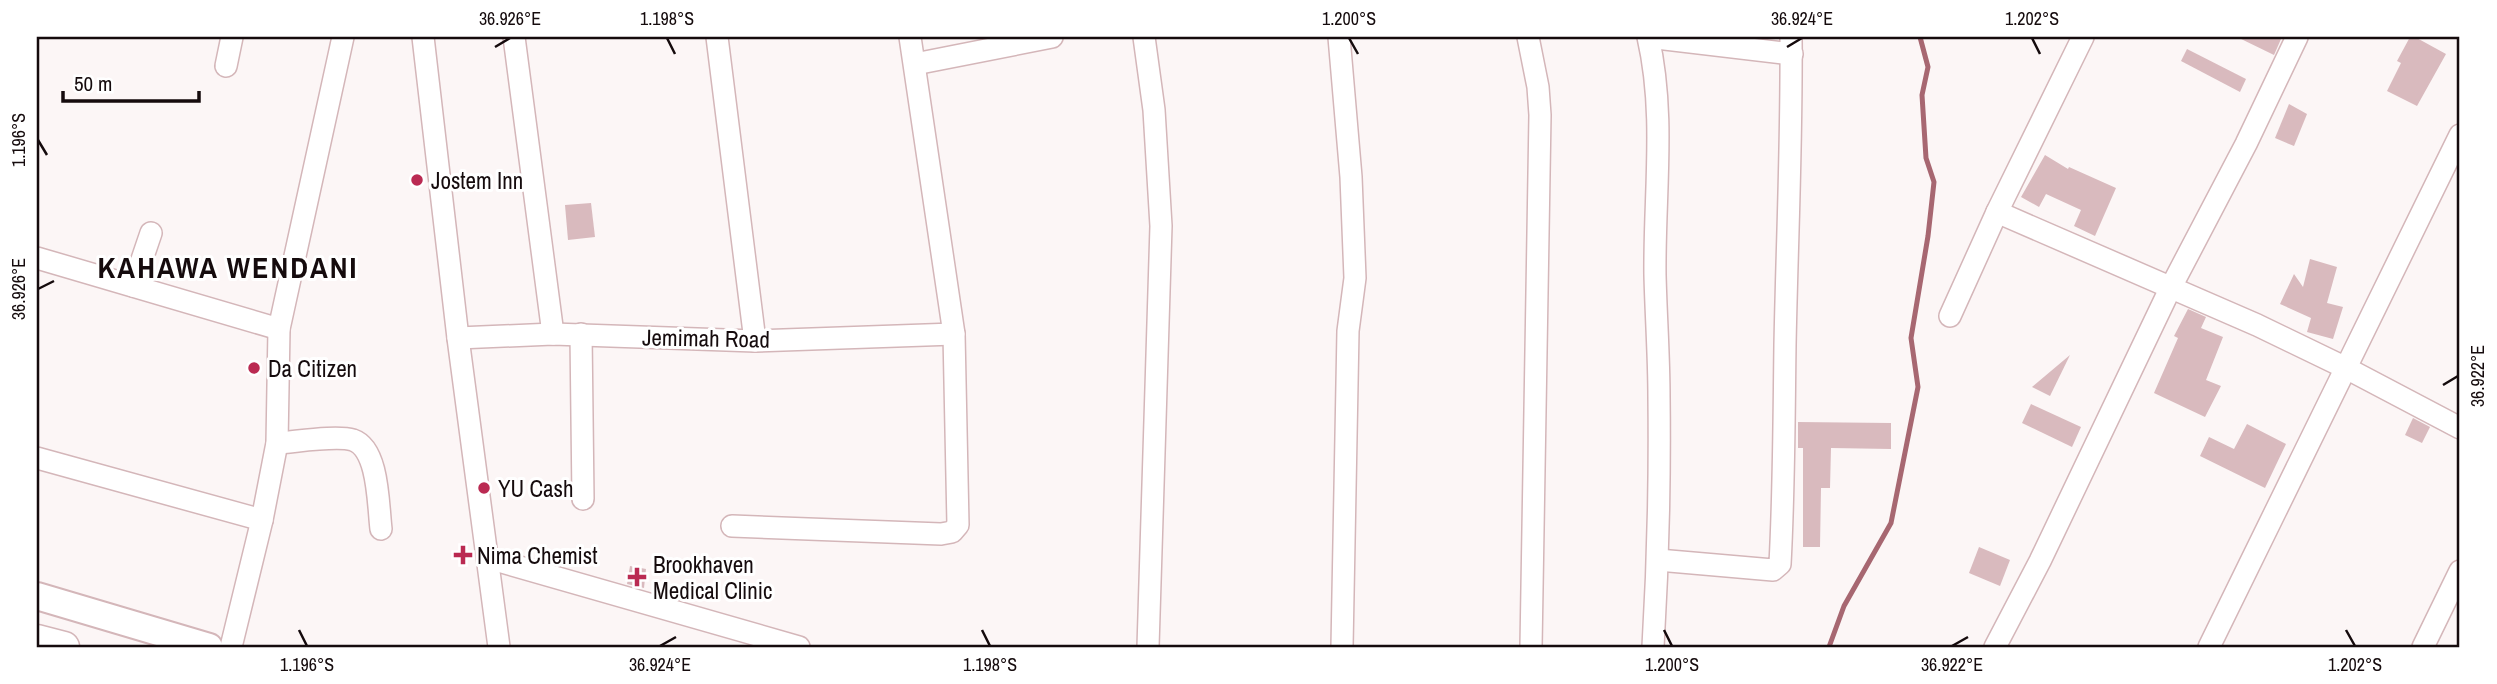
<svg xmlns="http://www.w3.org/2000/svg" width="2497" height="684" font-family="'Archivo Narrow',sans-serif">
<rect width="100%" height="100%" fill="#fcf6f6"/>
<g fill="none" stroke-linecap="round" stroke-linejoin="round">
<path stroke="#a76771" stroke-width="5" d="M1829 647 1844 606 1891 523 1918 387 1911 338 1928 236 1934 182 1926 158 1922 95 1928 67 1920 37"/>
</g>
<g fill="#d9babe">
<path d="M2237 37H2277L2281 39 2274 55Z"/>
<path d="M2410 37H2415L2446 54 2417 106 2387 91 2401 63 2397 61Z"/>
<path d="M2187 49 2246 79 2240 92 2181 61Z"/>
<path d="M2289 104 2307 114 2294 146 2275 138Z"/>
<path d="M2045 155 2068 169 2069 167 2116 188 2095 236 2074 226 2081 210 2046 194 2039 207 2021 197Z"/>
<path d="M591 203 595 237 568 240 565 205Z"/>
<path d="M2310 259 2337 267 2327 303 2343 307 2333 339 2307 332 2311 318 2280 304 2294 274 2303 287Z"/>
<path d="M2188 309 2206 317 2201 328 2223 337 2206 380 2221 386 2205 417 2154 393 2178 338 2174 336Z"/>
<path d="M2070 355 2050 396 2032 387Z"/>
<path d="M2031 404 2081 427 2072 447 2022 423Z"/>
<path d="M2413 418 2430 427 2422 443 2405 435Z"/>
<path d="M1798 422 1891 423V449L1831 448 1830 488H1821L1820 547H1803V448H1798Z"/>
<path d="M2247 424 2286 444 2265 488 2200 456 2209 437 2234 449Z"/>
<path d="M1979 547 2010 560 2000 586 1969 573Z"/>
<path d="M630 566 646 569 644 588 627 584Z"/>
</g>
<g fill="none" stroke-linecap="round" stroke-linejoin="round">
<defs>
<g id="minor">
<path d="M423 37 458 338 499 647"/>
<path d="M514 37 553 334"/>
<path d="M717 37 755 341"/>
<path d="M1144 37 1154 110 1161 226 1148 647"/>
<path d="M1339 37 1351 177 1355 278 1348 331 1342 647"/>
<path d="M1528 37 1538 87 1540 115 1531 647"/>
<path d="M915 64 1052 37"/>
<path d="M226 66 232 37"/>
<path d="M1997 212 2257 325 2346 368 2460 428"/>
<path d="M37 258 279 329"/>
<path d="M133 286 151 233"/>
<path d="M1950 316 1997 212 2083 37"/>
<path d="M581 334 583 499"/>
<path d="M458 338 553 334 755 341 954 334"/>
<path d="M277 443C295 442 336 435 353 440 379 449 378 505 381 529"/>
<path d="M37 458 262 520"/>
<path d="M732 526 941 534 952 532 958 525 954 334 910 37"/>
<path d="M488 558 799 647"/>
<path d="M1658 560 1773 570 1780 564C1784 491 1784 418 1785 345 1787 242 1792 140 1791 37"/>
<path d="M231 647 262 520 277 443 279 329 343 37"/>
<path d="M1653 647C1658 564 1660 481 1659 397 1659 357 1656 316 1655 275 1654 195 1666 115 1648 37L1792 54"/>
<path d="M1995 647 2040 561 2170 289 2246 144 2297 37"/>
<path d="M2209 647 2460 135"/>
<path d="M2423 647 2460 571"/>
</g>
<path id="major" d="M37 596 209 647"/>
<path id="highway" d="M37 640 64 647"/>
</defs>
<use href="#minor" stroke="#d4b6b9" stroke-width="24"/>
<use href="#major" stroke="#d4b6b9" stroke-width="30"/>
<use href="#highway" stroke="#d4b6b9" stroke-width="33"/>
<use href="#minor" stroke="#fff" stroke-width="21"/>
<use href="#major" stroke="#fff" stroke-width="26"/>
<use href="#highway" stroke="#fff" stroke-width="30"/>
</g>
<path fill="none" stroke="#150b0d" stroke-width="2.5" d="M667 38 675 54M1349 38 1358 54M2032 38 2040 54M495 47 510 38M1787 47 1802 38M38 140 47 155M38 289 54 281M2443 385 2458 376M299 630 307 646M982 630 990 646M1664 630 1672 646M2346 630 2355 646M660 646 676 637M1952 646 1968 637"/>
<g fill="#ba2a52" stroke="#fff" stroke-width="2.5">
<circle cx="417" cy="180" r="7"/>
<circle cx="254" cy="368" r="7"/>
<circle cx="484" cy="488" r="7"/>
<path d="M459.5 544.5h7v7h7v7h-7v7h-7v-7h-7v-7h7z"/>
<path d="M633.5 566.5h7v7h7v7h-7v7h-7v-7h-7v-7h7z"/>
</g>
<g text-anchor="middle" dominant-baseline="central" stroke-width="6" stroke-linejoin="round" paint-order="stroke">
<g font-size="23" fill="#150b0d" stroke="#fff" text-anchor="start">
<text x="431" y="180">Jostem Inn</text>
<text x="268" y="368">Da Citizen</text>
<text x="498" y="488">YU Cash</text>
<text x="477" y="555">Nima Chemist</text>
<text x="653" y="564">Brookhaven<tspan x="653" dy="26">Medical Clinic</tspan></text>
</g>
<g font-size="23" fill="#150b0d" stroke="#fff">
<text transform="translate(706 338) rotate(1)">Jemimah Road</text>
</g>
<g font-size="30" font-weight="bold" letter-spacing="2" fill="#150b0d" stroke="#fff">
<text x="228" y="267">KAHAWA WENDANI</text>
</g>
</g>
<rect width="2497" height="684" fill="none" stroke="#ffffff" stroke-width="77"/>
<path d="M63 91v10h136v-10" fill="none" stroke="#150b0d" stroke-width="3.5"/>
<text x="74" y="91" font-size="21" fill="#150b0d" stroke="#ffffff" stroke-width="5" paint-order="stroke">50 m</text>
<rect x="38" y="38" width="2420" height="608" fill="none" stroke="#150b0d" stroke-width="2.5"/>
<g font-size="18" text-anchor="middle" fill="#150b0d">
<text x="510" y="25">36.926°E</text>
<text x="667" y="25">1.198°S</text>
<text x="1349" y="25">1.200°S</text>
<text x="1802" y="25">36.924°E</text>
<text x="2032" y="25">1.202°S</text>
<text transform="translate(19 140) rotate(-90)" y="6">1.196°S</text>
<text transform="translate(19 289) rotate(-90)" y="6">36.926°E</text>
<text transform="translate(2478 376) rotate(-90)" y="6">36.922°E</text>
<text x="307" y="671">1.196°S</text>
<text x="660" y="671">36.924°E</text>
<text x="990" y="671">1.198°S</text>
<text x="1672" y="671">1.200°S</text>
<text x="1952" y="671">36.922°E</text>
<text x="2355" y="671">1.202°S</text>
</g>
</svg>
